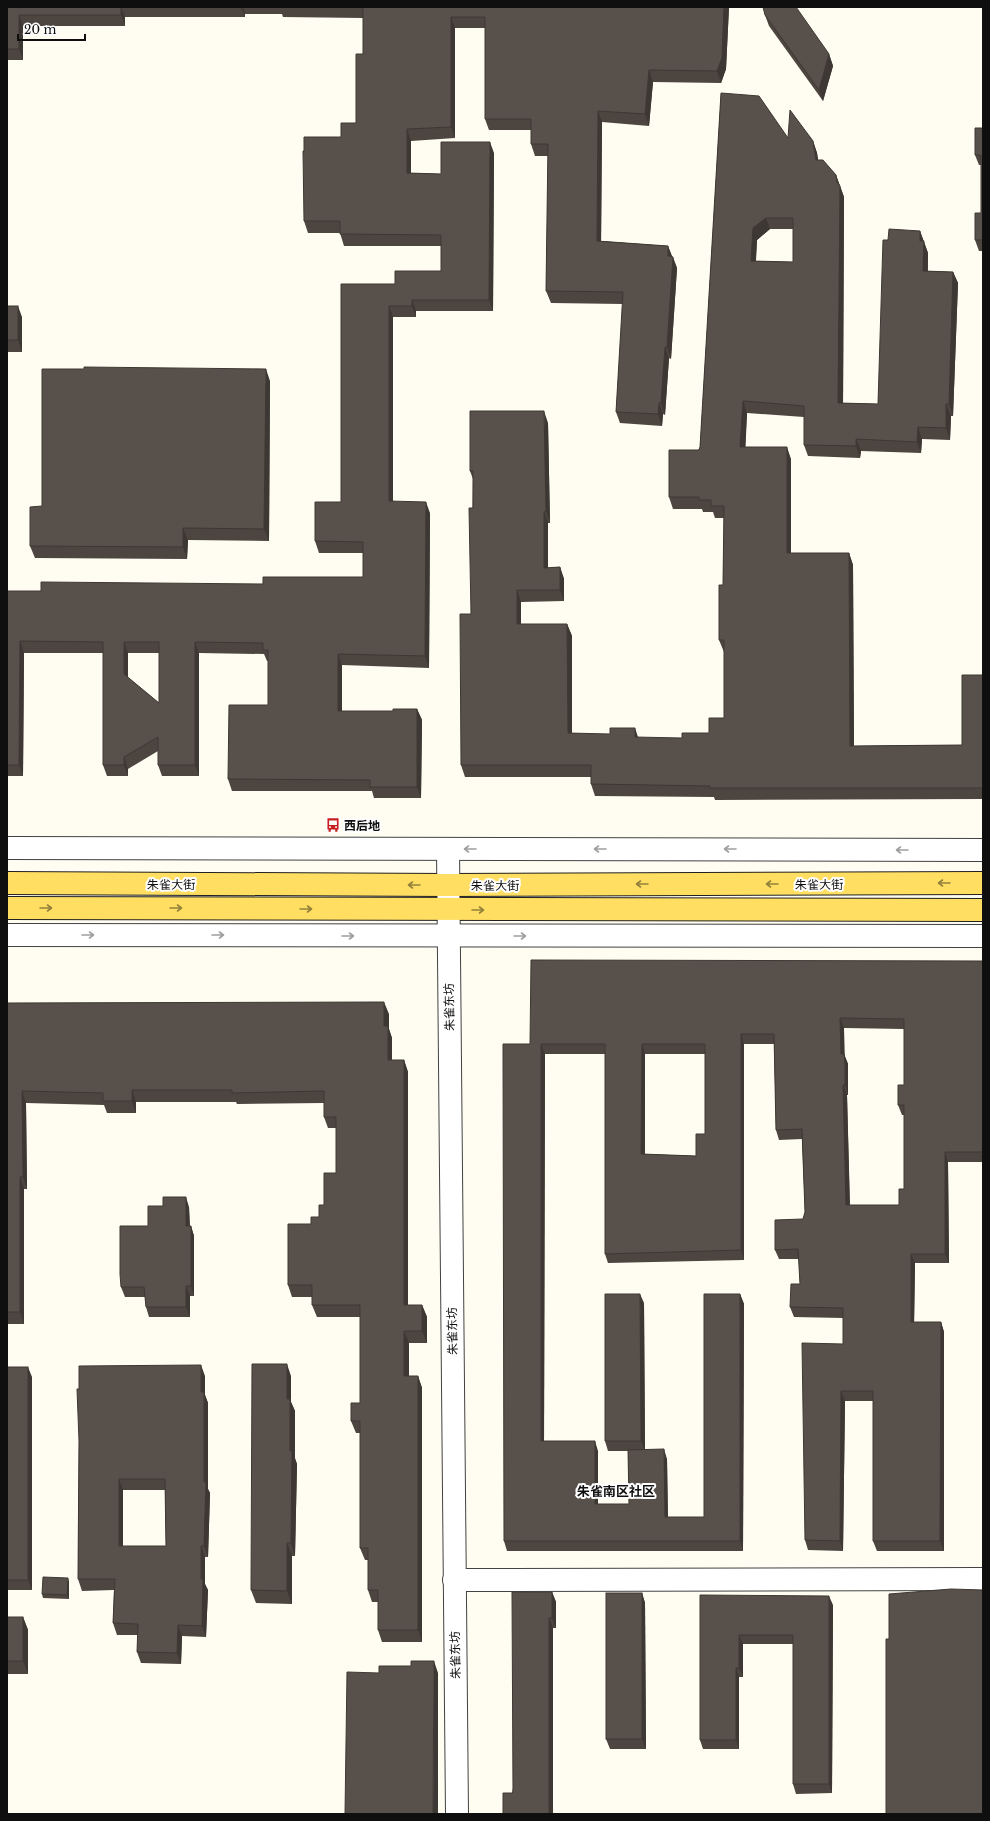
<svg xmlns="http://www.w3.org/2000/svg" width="990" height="1821" font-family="'Libre Baskerville','Noto Sans SC',serif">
<rect width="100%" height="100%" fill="#fffdf1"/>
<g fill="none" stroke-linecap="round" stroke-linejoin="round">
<defs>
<g id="minor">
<path d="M7 848 983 850"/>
<path d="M448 849 457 1814"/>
<path d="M7 935 983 936"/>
<path d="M454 1580 983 1579"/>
</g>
<g id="major">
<path d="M7 883 448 885 983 883"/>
<path d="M7 908 983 910"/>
</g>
</defs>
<use href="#minor" stroke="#424242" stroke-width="24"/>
<use href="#major" stroke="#202020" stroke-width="24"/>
<use href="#minor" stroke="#fff" stroke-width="22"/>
<use href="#major" stroke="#ffde61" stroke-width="22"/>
</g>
<g fill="#4c4540" fill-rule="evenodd">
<path d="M7 7H729L726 69 721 83 653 82 649 126 602 122 601 241 668 246 677 268 671 359 669 358 665 415 663 414 662 426 620 423 616 412 623 304 551 303 546 291 548 156H535L531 144V130H489L485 119V28H455V138L411 141V173L441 174 494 153 493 311H416V317H393V501L430 513 429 668 342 665V711H393L417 709 422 720 421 798H374L372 791H232L228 779 268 705V661H267L264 654 199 653V776H162L158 765V751L128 769V776H107L103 765V653H24L23 776H7V591H41L263 584 363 577V553H319L315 541 341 502V284H395L441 271V246H344L340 233H308L304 221V151L341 137 356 123 363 54V18L283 17 282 14H245V17H125V26H23V60H7ZM128 653H159V703L128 678Z"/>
<path d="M765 15 829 54 833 66 823 101 769 26Z"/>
<path d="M721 93 788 138 813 141 817 153 818 160 836 175 844 197 843 403 878 404 888 240 920 231 928 253V271L953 272 958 283 953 416H951L950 440 922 439 921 453 861 451 860 458 808 456 804 445V417L747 413 745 447 791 459V553H849L853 565 854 746 962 745 983 675V799L715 800 714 797 595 796 591 784V777H465L461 765 471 614 473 479 470 471 548 423 550 523H548V568L560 567 564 579V601L521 602V624H567L572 636V733L638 738H682L709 733 724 718V652L719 640 723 585 724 518H715L713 512H703L702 509H673L669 497 700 447ZM770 229H793V262L756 261 757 240Z"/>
<path d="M983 128V251H979L975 240 981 213V165H979L975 155Z"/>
<path d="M7 306 22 317V352H7Z"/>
<path d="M270 381 269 541 188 540 187 559 35 558 30 546 42 506Z"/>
<path d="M983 961V1162H948L949 1263H915L914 1322H941L944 1332V1551H877L873 1541V1401H845L843 1551 808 1550 805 1540 843 1344V1318L794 1317 790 1307 800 1284 799 1259H779L775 1250 803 1219 805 1212 802 1139 779 1140 776 1130 774 1044H744V1260L608 1263 605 1254V1054H545L544 1441 598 1451V1504H629L628 1451H608L605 1441 644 1303 645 1449 667 1459 668 1517H704L740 1294 744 1304 743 1551H507L504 1541 530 1044ZM844 1028 904 1029V1085L898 1105 902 1115H904V1189L899 1205H850L847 1095H848V1064L844 1054ZM645 1054H705V1134L696 1156 645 1154Z"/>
<path d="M7 1003 389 1014V1029L392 1038V1060H404L408 1072V1305H422L427 1317V1343H409V1376H418L422 1388V1642H382L378 1630V1602H372L368 1590V1560H365L360 1548V1433H356L351 1421 360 1403V1317H317L312 1305V1297H292L288 1285 311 1224 319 1217 324 1205 336 1173V1128H328L324 1117V1103L237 1104 236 1102H136V1113H107L104 1105 26 1103 27 1189H24V1324H7Z"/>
<path d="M189 1207 190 1226H191L194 1236V1296H190V1317H149L146 1307 145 1297H125L121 1287Z"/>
<path d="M7 1367 32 1377V1590H7Z"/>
<path d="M205 1376V1395L208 1403V1489L210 1493 208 1557H205V1584L208 1590 206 1637 182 1636 181 1664 141 1663 137 1652 138 1635H117L113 1623 114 1590 82 1591 78 1579 79 1441ZM123 1490H165L166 1546H123Z"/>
<path d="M291 1376V1402L295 1411V1459L297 1464 295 1556H292V1604L256 1603 251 1590Z"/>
<path d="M69 1581V1599L43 1598 42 1594Z"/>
<path d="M552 1592 556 1602V1628H553V1814H503L512 1793Z"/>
<path d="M642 1593 645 1603 646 1749H610L606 1739Z"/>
<path d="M700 1595 833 1605 832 1793 796 1794 793 1784V1644H743V1677H739V1749H703L700 1740Z"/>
<path d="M7 1617H23L28 1630V1674H7Z"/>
</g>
<g fill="#3e3834">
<path d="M121 7 125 17V26L121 15Z"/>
<path d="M241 7H243L245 14V17Z"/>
<path d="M724 7H729L726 69 721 83 717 71Z"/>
<path d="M19 15 23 26V60L19 49Z"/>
<path d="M451 17 455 28V138L451 127Z"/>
<path d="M829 54 833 66 823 101 819 90Z"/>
<path d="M649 70 653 82 649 126 645 114Z"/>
<path d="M598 111 602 122 601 252 597 241Z"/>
<path d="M407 129 411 141V184L407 173Z"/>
<path d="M813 141 817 153 820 172 816 160Z"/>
<path d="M490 142 494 153 493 311 489 300Z"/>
<path d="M836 175 844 197 843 415 838 403Z"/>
<path d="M766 218 770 229 757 240 755 272 751 261 753 228Z"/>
<path d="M920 231 928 253 927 282 923 271 920 241Z"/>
<path d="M668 246 672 257 668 256Z"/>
<path d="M673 257 677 268 671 359 667 347Z"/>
<path d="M953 272 958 283 953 416 949 404Z"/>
<path d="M412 300 416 311V317L412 306Z"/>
<path d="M18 306 22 317V352L18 340Z"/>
<path d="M389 306 393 317V513L389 501Z"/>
<path d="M665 347 669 358 665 415 661 403Z"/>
<path d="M266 369 270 381 269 541 264 529Z"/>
<path d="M743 401 747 413 745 459 740 447Z"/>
<path d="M659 403 663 414 662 426 658 414Z"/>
<path d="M946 404 951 416 950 440 946 428Z"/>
<path d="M544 411 548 423 550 523 546 511Z"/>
<path d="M918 427 922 439 921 453 917 442Z"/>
<path d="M856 439 861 451 860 458 856 446Z"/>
<path d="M787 447 791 459V565L787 553Z"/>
<path d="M426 502 430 513 429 668 425 656Z"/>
<path d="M544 512 548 523V579L544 568Z"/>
<path d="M183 528 188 540 187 559 183 547Z"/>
<path d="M849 553 853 565 854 757 850 746Z"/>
<path d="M560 567 564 579V601L560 590Z"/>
<path d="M517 590 521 602V636L517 624Z"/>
<path d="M567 624 572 636V745L568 733Z"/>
<path d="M20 641 24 653 23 776 19 765Z"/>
<path d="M124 642 128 653V685L124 674Z"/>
<path d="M195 642 199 653V776L195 765Z"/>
<path d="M338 654 342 665V722L338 711Z"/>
<path d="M417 709 422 720 421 798 417 787Z"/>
<path d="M635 728 639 740 635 737Z"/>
<path d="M124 757 128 769V776L124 765Z"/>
<path d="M384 1002 389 1014V1029L392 1038V1072L388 1060 384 1026Z"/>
<path d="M840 1018 844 1028 845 1064 841 1054Z"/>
<path d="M741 1034 744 1044V1260L741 1250Z"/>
<path d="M541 1044 545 1054 544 1451 541 1441Z"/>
<path d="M642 1044 645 1054V1164L641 1154Z"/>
<path d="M844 1054 848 1064V1095L845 1085Z"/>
<path d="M404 1060 408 1072V1317L404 1305Z"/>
<path d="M843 1085 847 1095 850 1215 846 1205Z"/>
<path d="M132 1090 136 1102V1113L132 1101Z"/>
<path d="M22 1091 26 1103 27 1189 23 1177Z"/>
<path d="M945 1152 948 1162 949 1263 945 1254Z"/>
<path d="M20 1177 24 1189V1324L20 1312Z"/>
<path d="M186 1197 189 1207 190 1236 186 1226Z"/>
<path d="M191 1226 194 1236V1296L191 1286Z"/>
<path d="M911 1254 915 1263 914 1332 911 1322Z"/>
<path d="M186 1286 190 1296V1317L186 1307Z"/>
<path d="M640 1294 644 1303 645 1451 641 1441Z"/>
<path d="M740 1294 744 1304 743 1551 740 1541Z"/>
<path d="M422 1305 427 1317V1343L422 1331Z"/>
<path d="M941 1322 944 1332V1551L940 1541Z"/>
<path d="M404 1331 409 1343V1388L404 1376Z"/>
<path d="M287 1364 291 1376V1402L295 1411V1458L297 1464 295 1556 291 1543 290 1451 287 1399Z"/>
<path d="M201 1365 205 1376V1395L208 1403V1489L210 1493 208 1557 204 1546V1482L201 1392Z"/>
<path d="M28 1367 32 1377V1590L28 1580Z"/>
<path d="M418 1376 422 1388V1642L418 1630Z"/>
<path d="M841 1391 845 1401 843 1551 840 1541Z"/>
<path d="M595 1441 598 1451V1514L595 1504Z"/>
<path d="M664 1449 667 1459 668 1527 665 1517Z"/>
<path d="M119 1479 123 1490V1557L119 1546Z"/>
<path d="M287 1543 292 1556V1604L287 1591Z"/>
<path d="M201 1546 205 1557V1584L208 1590 206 1637 202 1626Z"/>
<path d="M68 1578 69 1581V1599L67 1595Z"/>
<path d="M552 1592 556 1602V1628L552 1618Z"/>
<path d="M642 1593 645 1603 646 1749 642 1739Z"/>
<path d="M829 1596 833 1605 832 1793 829 1784Z"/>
<path d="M23 1617 28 1630V1674L23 1661Z"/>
<path d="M549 1618 553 1628V1814H549Z"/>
<path d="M178 1625 182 1636 181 1664 177 1653Z"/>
<path d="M739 1635 743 1644V1677L739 1668Z"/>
<path d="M434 1661 438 1673V1814H433Z"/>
<path d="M736 1668 739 1677V1749L736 1740Z"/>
</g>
<g fill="#58504a" stroke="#3e3834" fill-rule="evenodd">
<path d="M7 7H121V15H19V49H7Z"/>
<path d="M361 7H724L722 58 717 71 649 70 645 114 598 111 597 241 668 246V256L673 257 667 347H665L661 403H659L658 414 616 412 623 292 546 291 548 144H531V119H485V17H451V127L407 129V173L441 174V142H490L489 300H412V306H389V501L426 502 425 656 338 654V711H393V709H417V787H370V780L228 779 229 705H268V650H263V643L195 642V765H158V737L124 757V765H103V642L20 641 19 765H7V591H41V582L263 584V577H363V542L315 541V502H341V284H395V271H441V235L340 234V221H304L303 151H304V137H341V123H356V54H363V7ZM124 642H159V703L124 674Z"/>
<path d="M763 7H796L829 54 819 90 765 15Z"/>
<path d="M721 93 759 96 788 138 790 110 813 141 816 160H823L836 175 837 182 840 186 838 403 878 404 883 240H888L889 229 920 231V241H924L923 271 953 272 949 404H946V428L918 427 917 442 856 439V446L804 445V406L743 401 740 447H787V553H849L850 746 962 745V675H983V788H710V786L591 784V765H461L460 614H471L469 508H473V471H470V411H544L546 511 544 512V568L560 567V590H517V624H567L568 733 610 734V728H635V737L682 738V733H709V718H724V640H719V585H723L724 506H711V500H699V497H669V450H699L700 447ZM766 218H793V262L751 261 753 228Z"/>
<path d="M975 128H983V240H975V213H981V155H975Z"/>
<rect x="7" y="306" width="11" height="34"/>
<path d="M84 367 266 369 264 529 183 528V547L30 546V507L42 506V369H84Z"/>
<path d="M531 960 983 961V1152H945V1254H911V1322H941L940 1541H873V1391H841L840 1541 805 1540 802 1343 843 1344V1308L790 1307 791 1284H800L798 1249 775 1250V1220L803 1219 805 1212 802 1129 776 1130 774 1034H741V1250L605 1254V1044H541V1441H595V1504H629L628 1450 664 1449 665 1517H704V1294H740V1541H504L503 1044H530ZM840 1018 904 1019V1085H898V1105H904V1189H899V1205H846L843 1085H845V1064L844 1054H841ZM642 1044H705V1134H696V1156L641 1154Z"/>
<path d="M384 1002V1026H388V1060H404V1305H422V1331H404V1376H418V1630H378V1590H368V1548H360V1421H351V1403H360V1305H312V1285H288V1224H311V1217H319V1205H324V1173H336V1117H324V1091L232 1093V1090H132V1101H103V1093L22 1091 23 1177H20V1312H7V1003Z"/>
<path d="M163 1197H186V1226H191V1286H186V1307H146L144 1287H121L120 1274V1226H148V1206H163Z"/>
<path d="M605 1294H640L641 1441H605Z"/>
<path d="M252 1364H287V1399H290V1451H292L291 1543H287V1591L251 1590Z"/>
<path d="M201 1365V1392H204V1482H206L204 1546H201V1579H203L202 1626 178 1625 177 1653 137 1652 138 1624 113 1623 115 1579H78L79 1441 77 1389H79V1366ZM119 1479H165L166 1546H119Z"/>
<rect x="7" y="1367" width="21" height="213"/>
<path d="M43 1577 68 1578 67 1595 42 1594Z"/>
<path d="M951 1589 983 1590V1814H886V1639H889V1594Z"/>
<path d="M512 1592H552V1618H549V1814H503V1793H512L513 1792Z"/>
<rect x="606" y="1593" width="36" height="146"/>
<path d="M700 1595 829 1596V1784H793V1635H739V1668H736V1740H700Z"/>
<rect x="7" y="1617" width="16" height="44"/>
<path d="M411 1661H434L433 1814H345L347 1672 379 1673V1666H411Z"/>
</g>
<defs><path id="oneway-shaft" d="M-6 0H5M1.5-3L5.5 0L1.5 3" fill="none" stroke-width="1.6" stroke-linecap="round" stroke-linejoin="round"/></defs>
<g stroke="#9f9f9f">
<use href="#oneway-shaft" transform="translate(470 849) rotate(-180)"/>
<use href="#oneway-shaft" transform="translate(600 849) rotate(-180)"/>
<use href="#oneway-shaft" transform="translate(730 849) rotate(-180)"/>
<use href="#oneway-shaft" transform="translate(902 850) rotate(-180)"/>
<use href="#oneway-shaft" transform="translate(88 935)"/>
<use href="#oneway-shaft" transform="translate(218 935)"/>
<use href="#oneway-shaft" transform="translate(348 936)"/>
<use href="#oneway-shaft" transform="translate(520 936)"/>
</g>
<g stroke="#93813c">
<use href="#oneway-shaft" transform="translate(944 883) rotate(180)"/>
<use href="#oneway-shaft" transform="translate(642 884) rotate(180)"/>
<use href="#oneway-shaft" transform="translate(772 884) rotate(180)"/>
<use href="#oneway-shaft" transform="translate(414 885) rotate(-180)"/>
<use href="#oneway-shaft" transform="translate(46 908)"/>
<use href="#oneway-shaft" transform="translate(176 908)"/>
<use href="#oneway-shaft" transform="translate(306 909)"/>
<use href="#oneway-shaft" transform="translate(478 910)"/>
</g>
<defs>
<symbol id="bus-bare" viewBox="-9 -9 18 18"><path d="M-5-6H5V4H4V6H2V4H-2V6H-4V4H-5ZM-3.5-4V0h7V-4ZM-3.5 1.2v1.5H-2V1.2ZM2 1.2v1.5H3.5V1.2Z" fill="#c81e20" stroke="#fff" stroke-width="2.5" paint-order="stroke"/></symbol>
</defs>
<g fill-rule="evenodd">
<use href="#bus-bare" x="323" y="815" width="20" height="20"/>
</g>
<g text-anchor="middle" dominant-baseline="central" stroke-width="4" stroke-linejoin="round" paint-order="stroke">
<g font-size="12" font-weight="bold" fill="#0f0f0f" stroke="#fff" text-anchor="start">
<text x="344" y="825">西后地</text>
</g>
<g font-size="12" fill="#0f0f0f" stroke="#fff">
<text x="171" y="884">朱雀大街</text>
<text x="819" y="884">朱雀大街</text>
<text x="495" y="885">朱雀大街</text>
<text transform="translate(449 1007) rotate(-91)">朱雀东坊</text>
<text transform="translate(452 1331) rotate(-91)">朱雀东坊</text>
<text transform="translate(455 1655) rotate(-91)">朱雀东坊</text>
</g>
<g font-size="13" font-weight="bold" fill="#0f0f0f" stroke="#fff">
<text x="616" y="1491">朱雀南区社区</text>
</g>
</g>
<rect width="990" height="1821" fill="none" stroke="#0f0f0f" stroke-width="16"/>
<path d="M18 34v6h67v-6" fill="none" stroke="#0f0f0f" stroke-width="2"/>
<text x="24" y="34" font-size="12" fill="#0f0f0f" stroke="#ffffff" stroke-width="3" paint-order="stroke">20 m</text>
</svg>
